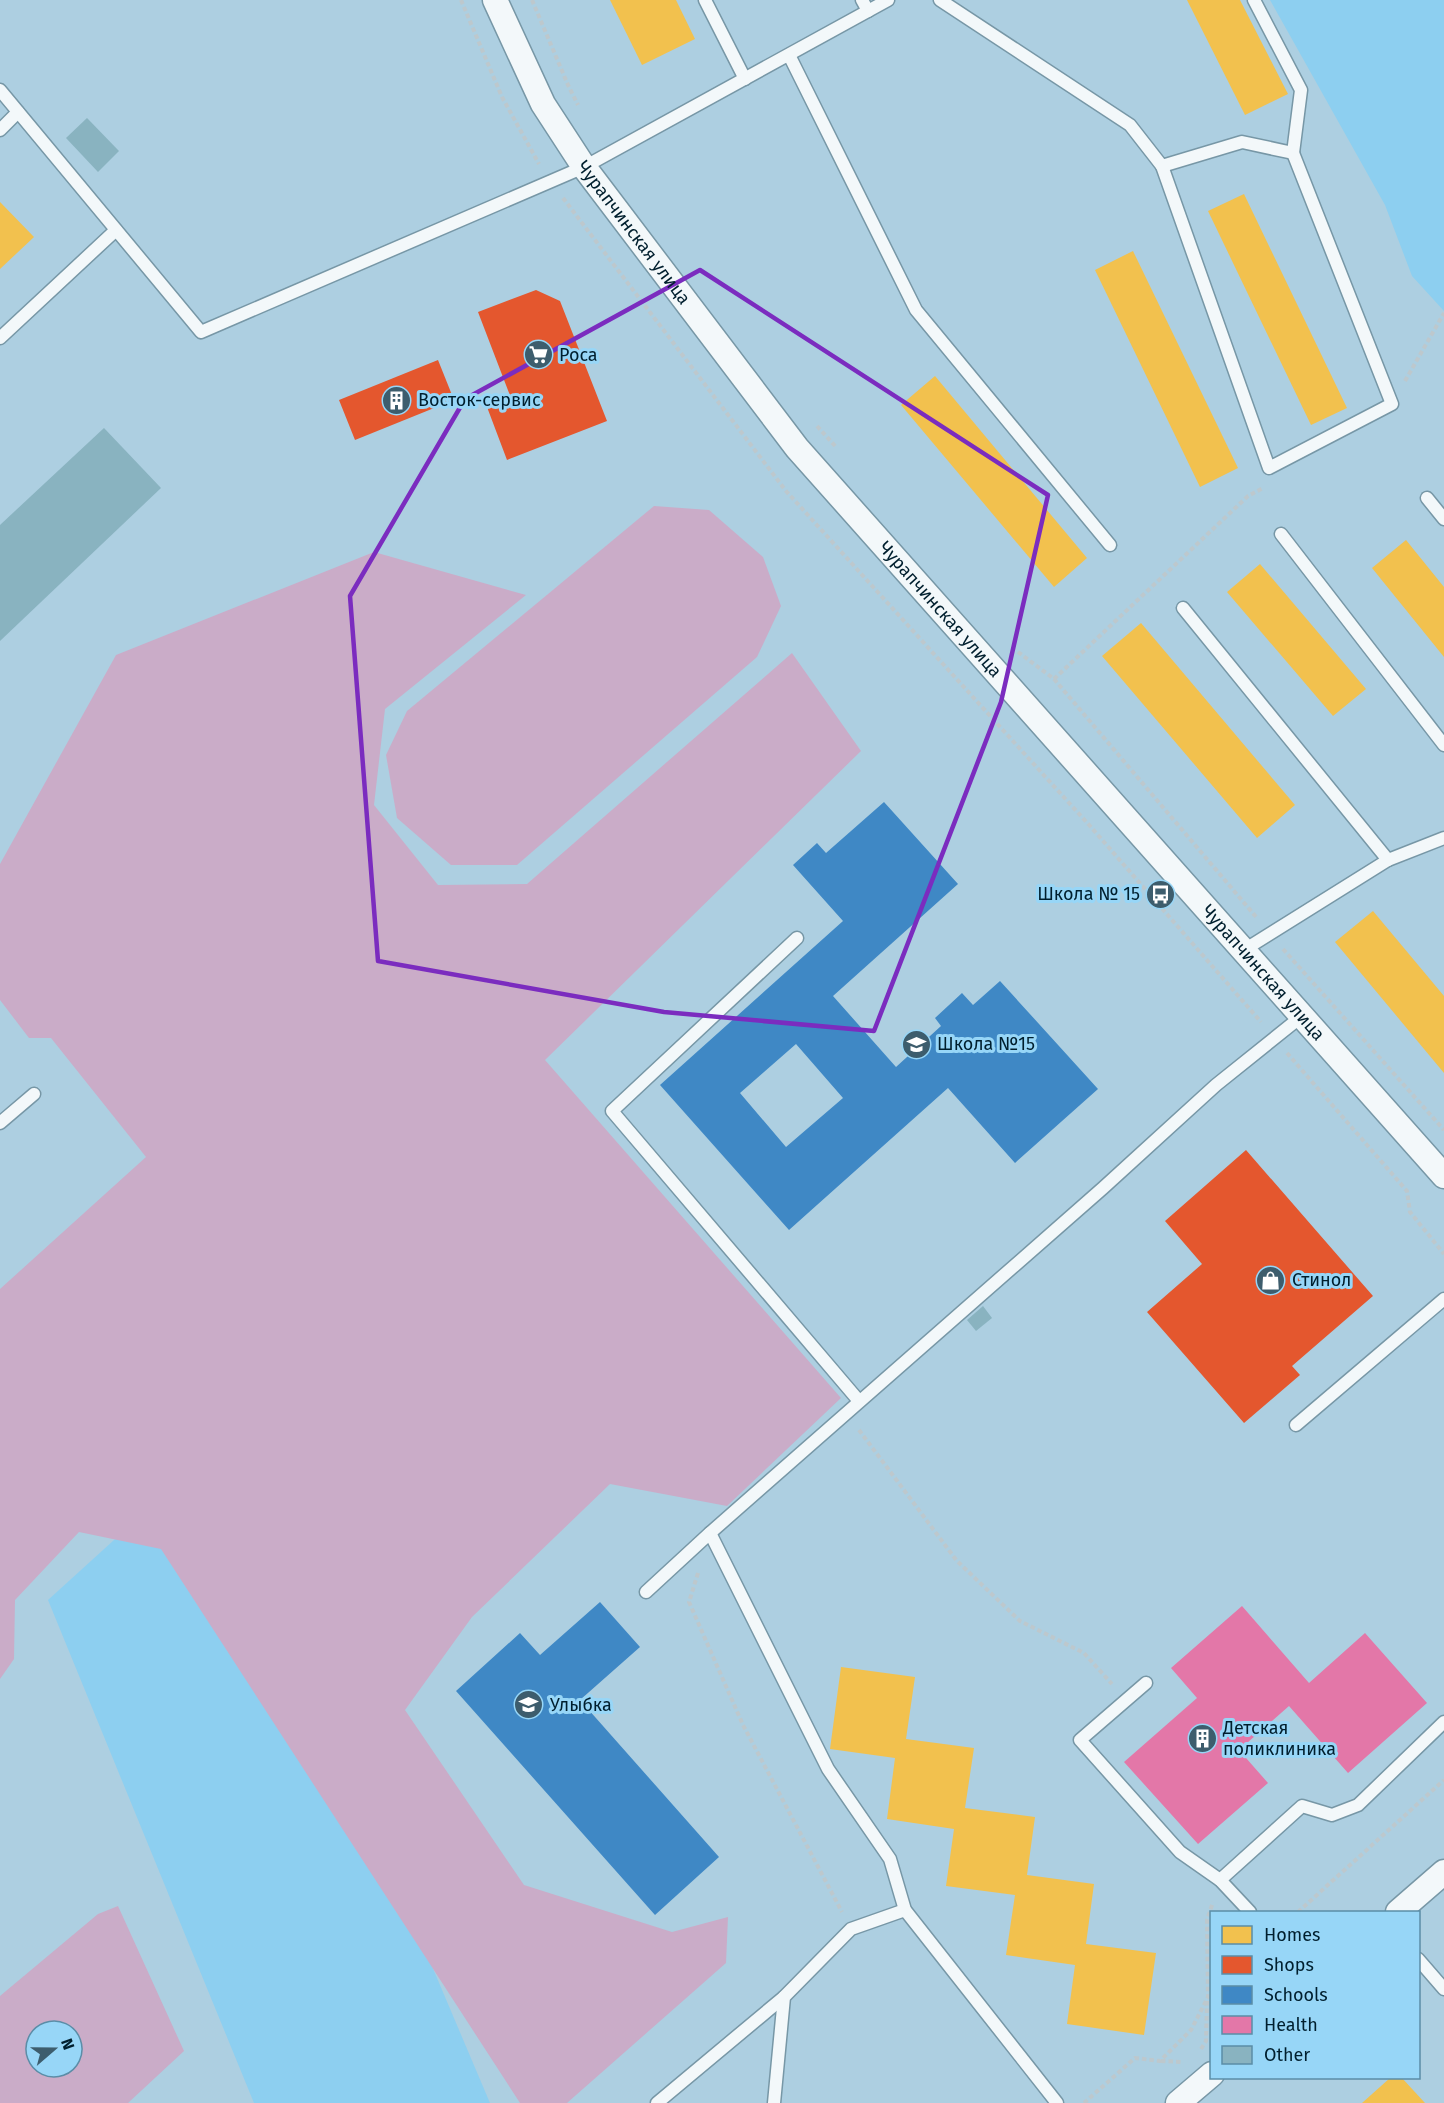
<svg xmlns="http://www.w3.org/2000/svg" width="1444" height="2103" font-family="'Fira Sans',sans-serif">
<rect width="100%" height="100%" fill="#adcfe1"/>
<g fill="#8dcff0">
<path d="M1270 0H1444V311L1412 276 1385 205Z"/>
<path d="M213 1450 490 2103H254L48 1600Z"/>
</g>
<g fill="#caacc8" fill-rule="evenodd">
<path d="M654 506 709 510 763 557 781 606 757 657 517 865H451L397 818 386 755 407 711Z"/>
<path d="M374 552 526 595 385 709 374 805 438 885 527 884 792 653 861 751 545 1060 841 1398 727 1506 610 1484 472 1617 405 1710 524 1885 672 1932 728 1917 726 1963 567 2103H520L161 1549 79 1532 15 1600 14 1659 0 1679V1289L146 1157 51 1038H29L0 1000V864L116 655Z"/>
<path d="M118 1906 184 2051 128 2103H0V1996L98 1914ZM36 2031H72V2067H36Z"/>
</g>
<g fill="#f2c14e">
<path d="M610 0H676L695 39 642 65Z"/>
<path d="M1187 0H1240L1288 94 1245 115Z"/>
<path d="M1244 194 1347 408 1311 425 1208 211Z"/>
<path d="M0 202 34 237 0 269Z"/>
<path d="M1133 251 1238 468 1200 487 1095 270Z"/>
<path d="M935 376 1087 558 1054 587 901 405Z"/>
<path d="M1406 540 1444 587V657L1372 568Z"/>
<path d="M1260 564 1366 689 1333 716 1227 592Z"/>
<path d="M1141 623 1295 805 1257 838 1102 656Z"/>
<path d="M1373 911 1444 996V1073L1335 942Z"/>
<path d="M841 1667 915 1677 906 1739 974 1748 965 1808 1035 1817 1027 1875 1094 1884 1086 1944 1156 1953 1144 2035 1067 2024 1075 1965 1006 1955 1015 1895 946 1886 954 1829 887 1819 895 1758 830 1749Z"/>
<path d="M1390 2078H1402L1425 2103H1362Z"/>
</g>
<g fill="#e4572e">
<path d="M536 290 560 301 607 421 507 460 487 407 511 398 478 312Z"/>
<path d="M438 360 454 400 355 440 339 400Z"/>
<path d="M1246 1150 1373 1296 1292 1366 1300 1375 1244 1423 1147 1312 1202 1264 1165 1221Z"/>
</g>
<g fill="#3f88c5" fill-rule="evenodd">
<path d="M884 802 958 884 833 996 896 1067 941 1026 935 1018 962 993 973 1005 1000 981 1098 1089 1015 1163 948 1088 789 1230 660 1085 843 921 793 865 817 843 826 853ZM796 1044 843 1098 786 1147 740 1093Z"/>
<path d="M600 1602 640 1647 580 1700 719 1857 655 1915 456 1691 520 1633 540 1655Z"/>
</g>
<path fill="#e377a8" d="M1242 1606 1309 1683 1365 1633 1427 1703 1348 1773 1289 1706 1239 1750 1268 1783 1198 1844 1124 1762 1197 1698 1171 1668Z"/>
<g fill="#89b3c0">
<path d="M87 118 119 151 98 172 66 138Z"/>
<path d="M104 428 161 488 0 641V525Z"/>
<path d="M983 1306 992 1318 976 1331 967 1320Z"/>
</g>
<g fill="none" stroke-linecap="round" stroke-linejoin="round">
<defs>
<g id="service">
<path d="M705 0 745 79"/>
<path d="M862 0 868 11"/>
<path d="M940 0 1130 125 1162 166 1242 142 1293 153 1301 90 1254 0"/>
<path d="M789 55 916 310 1110 545"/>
<path d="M0 90 201 332 584 167 888 0"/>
<path d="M0 130 18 112"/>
<path d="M1162 166 1269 468 1392 404 1293 153"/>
<path d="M0 338 116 230"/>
<path d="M1427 498 1444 519"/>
<path d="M1281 534 1444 745"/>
<path d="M1183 608 1388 860"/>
<path d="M797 938 612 1111 859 1401"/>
<path d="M1244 950 1388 860 1444 838"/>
<path d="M0 1123 34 1094"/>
<path d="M1296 1425 1444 1299"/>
<path d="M710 1533 828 1769 890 1859 905 1910 1057 2103"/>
<path d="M646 1592 710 1533 1103 1188 1216 1085 1302 1016"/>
<path d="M1146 1683 1080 1740 1180 1852 1220 1880 1250 1912"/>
<path d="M1220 1880 1302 1806 1332 1815 1358 1805 1444 1722"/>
<path d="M1418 1959 1444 1989"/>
<path d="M657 2103 784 1997"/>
<path d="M774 2103 784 1997 851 1929 905 1910"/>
</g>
<g id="minor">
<path id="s1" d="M495 0 543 104 584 167 797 448 1444 1176"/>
<path d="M1398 1912 1444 1872"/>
<path d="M1178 2103 1212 2074"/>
</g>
</defs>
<use href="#service" stroke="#7797a6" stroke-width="15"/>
<use href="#minor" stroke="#7797a6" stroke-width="27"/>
<g stroke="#bdc8cd" stroke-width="4" stroke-dasharray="4.5 3" stroke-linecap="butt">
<path d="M461 0 502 97 539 164"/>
<path d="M532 0 568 85 578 105"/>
<path d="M563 198 786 491 1090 826 1261 1022"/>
<path d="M1405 381 1444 313"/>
<path d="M817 426 836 447"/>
<path d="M1018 652 1054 679 1257 918"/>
<path d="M1054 679 1248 496 1263 488"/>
<path d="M1283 949 1444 1130"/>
<path d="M1287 1053 1407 1191 1410 1212 1444 1254"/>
<path d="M859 1430 957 1561 1020 1621 1084 1653 1112 1684"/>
<path d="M698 1573 689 1602 743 1725 842 1912"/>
<path d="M1298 1912 1444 1780"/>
<path d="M1201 2049 1206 2041 1207 2001"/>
<path d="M1161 2061 1183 2062"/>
<path d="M1084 2103 1135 2058 1160 2061 1191 2030 1208 1997 1207 1920 1213 1902"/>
</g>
<use href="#service" stroke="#f3f8fa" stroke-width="12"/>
<use href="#minor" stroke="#f3f8fa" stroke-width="24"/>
</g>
<path fill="none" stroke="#7b2cbf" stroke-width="4.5" stroke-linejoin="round" d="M700 270 1048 495 1001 702 874 1031 664 1012 378 961 350 596 465 399Z"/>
<defs>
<symbol id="supermarket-disc" viewBox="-11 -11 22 22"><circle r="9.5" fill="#3d5d6d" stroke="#97d6f7"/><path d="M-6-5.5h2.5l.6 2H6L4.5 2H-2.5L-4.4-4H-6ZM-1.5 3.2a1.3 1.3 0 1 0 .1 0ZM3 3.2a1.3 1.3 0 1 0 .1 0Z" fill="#fff"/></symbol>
<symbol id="building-disc" viewBox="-11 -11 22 22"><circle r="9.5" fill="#3d5d6d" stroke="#97d6f7"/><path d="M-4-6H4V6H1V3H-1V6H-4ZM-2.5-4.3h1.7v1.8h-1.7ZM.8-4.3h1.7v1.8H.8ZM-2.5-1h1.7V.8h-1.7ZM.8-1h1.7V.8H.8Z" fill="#fff"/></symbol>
<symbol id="bus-disc" viewBox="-11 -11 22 22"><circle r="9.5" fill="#3d5d6d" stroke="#97d6f7"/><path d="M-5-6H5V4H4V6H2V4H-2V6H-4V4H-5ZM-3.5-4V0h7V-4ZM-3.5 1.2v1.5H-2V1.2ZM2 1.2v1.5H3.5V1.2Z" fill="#fff"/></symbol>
<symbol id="school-disc" viewBox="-11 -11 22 22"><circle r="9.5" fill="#3d5d6d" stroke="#97d6f7"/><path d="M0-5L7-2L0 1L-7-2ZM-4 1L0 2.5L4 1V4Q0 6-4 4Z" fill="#fff"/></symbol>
<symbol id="shop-disc" viewBox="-11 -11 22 22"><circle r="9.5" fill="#3d5d6d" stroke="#97d6f7"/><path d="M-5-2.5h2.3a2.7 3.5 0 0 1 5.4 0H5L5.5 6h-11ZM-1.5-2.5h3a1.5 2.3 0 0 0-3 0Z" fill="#fff"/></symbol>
</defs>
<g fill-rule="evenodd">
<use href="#supermarket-disc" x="522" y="338" width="33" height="33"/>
<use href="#building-disc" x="380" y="384" width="33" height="33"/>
<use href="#bus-disc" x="1144" y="878" width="33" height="33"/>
<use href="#school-disc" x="900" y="1028" width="33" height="33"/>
<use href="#shop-disc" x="1254" y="1264" width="33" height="33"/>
<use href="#school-disc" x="512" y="1688" width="33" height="33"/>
<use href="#building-disc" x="1186" y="1722" width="33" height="33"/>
</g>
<g text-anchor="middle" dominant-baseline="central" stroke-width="6" stroke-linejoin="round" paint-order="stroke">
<g font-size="18" fill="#001f2e" stroke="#97d6f7">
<text stroke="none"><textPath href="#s1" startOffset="272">Чурапчинская улица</textPath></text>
<text stroke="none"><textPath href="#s1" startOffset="758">Чурапчинская улица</textPath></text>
<text stroke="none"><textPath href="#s1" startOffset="1244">Чурапчинская улица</textPath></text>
</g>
<g font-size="18" fill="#001f2e" stroke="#97d6f7" text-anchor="start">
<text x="559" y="355">Роса</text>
<text x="418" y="400">Восток-сервис</text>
<text x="1140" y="894" text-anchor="end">Школа № 15</text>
<text x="937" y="1044">Школа №15</text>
<text x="1292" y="1280">Стинол</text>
<text x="550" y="1705">Улыбка</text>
<text x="1223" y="1728">Детская<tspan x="1223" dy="21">поликлиника</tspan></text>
</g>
</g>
<rect x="1210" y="1911" width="210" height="168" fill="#97d6f7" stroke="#5b8da7" stroke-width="1.5"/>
<rect x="1222" y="1926" width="30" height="18" fill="#f2c14e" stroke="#5b8da7" stroke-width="1.5"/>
<text x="1264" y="1941" font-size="18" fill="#001f2e">Homes</text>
<rect x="1222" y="1956" width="30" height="18" fill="#e4572e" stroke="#5b8da7" stroke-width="1.5"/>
<text x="1264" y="1971" font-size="18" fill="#001f2e">Shops</text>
<rect x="1222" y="1986" width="30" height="18" fill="#3f88c5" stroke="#5b8da7" stroke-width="1.5"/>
<text x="1264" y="2001" font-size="18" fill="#001f2e">Schools</text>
<rect x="1222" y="2016" width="30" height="18" fill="#e377a8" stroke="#5b8da7" stroke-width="1.5"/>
<text x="1264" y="2031" font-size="18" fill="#001f2e">Health</text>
<rect x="1222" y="2046" width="30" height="18" fill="#89b3c0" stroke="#5b8da7" stroke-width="1.5"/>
<text x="1264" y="2061" font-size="18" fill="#001f2e">Other</text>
<g transform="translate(54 2049) rotate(70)"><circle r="28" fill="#97d6f7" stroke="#5b8da7" stroke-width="1.5"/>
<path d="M0-4.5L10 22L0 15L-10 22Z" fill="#3d5d6d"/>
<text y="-9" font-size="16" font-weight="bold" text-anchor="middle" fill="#001f2e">N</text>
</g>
</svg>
